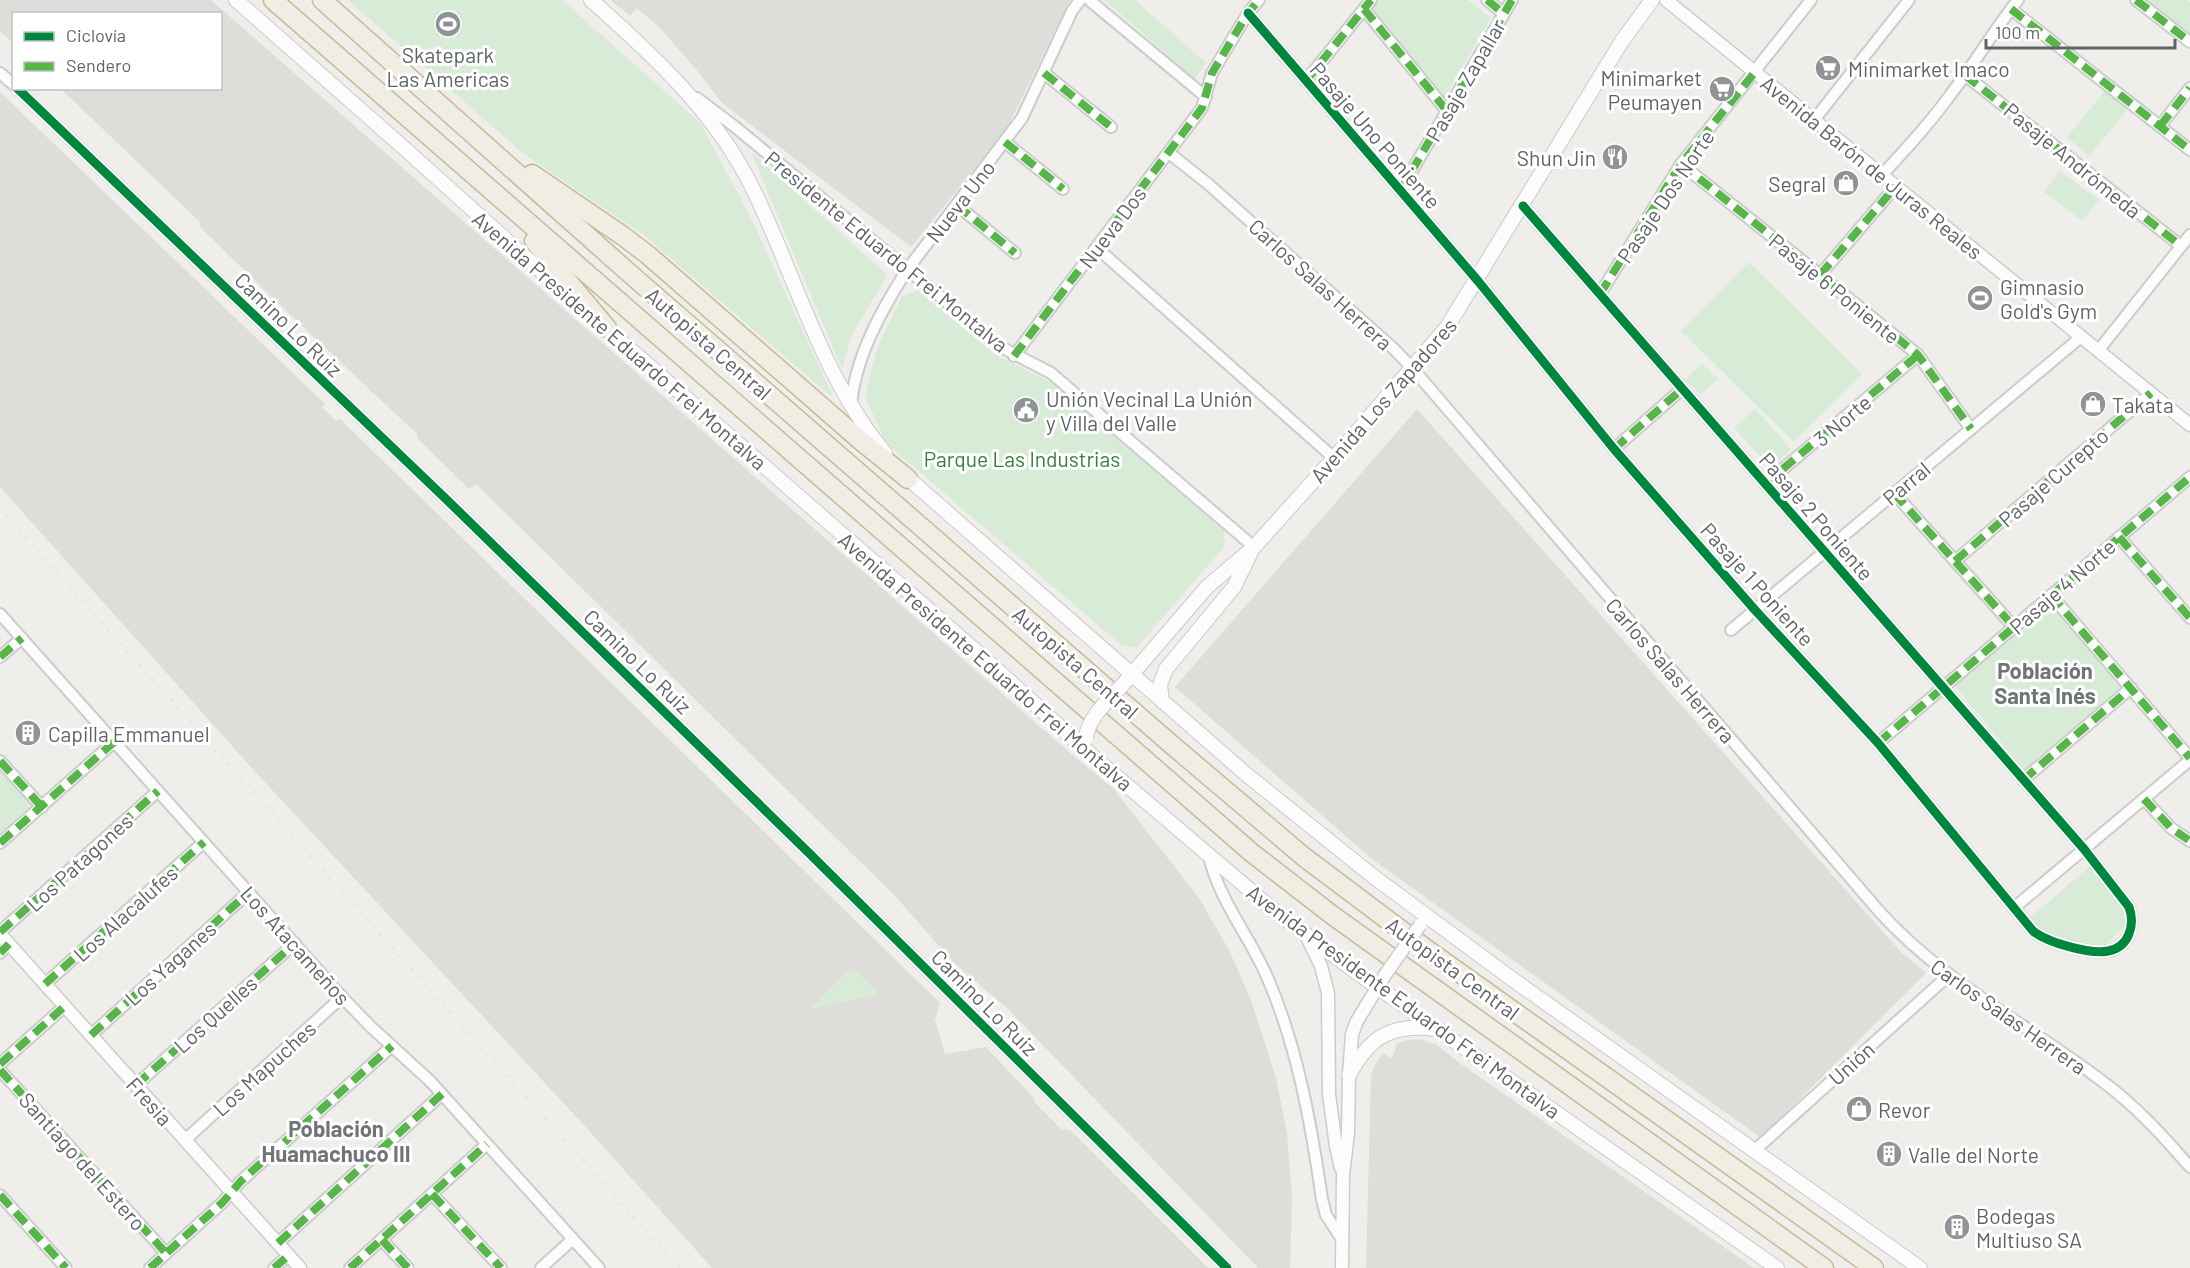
<svg xmlns="http://www.w3.org/2000/svg" width="2190" height="1268" font-family="Barlow,sans-serif">
<rect width="100%" height="100%" fill="#efeeea"/>
<g fill="#dfddda">
<path d="M0 0H211L1070 753 1113 788 1199 898 1229 950 1251 1000 1276 1078 1287 1133 1292 1199 1290 1268H1258L1008 1009 953 962 895 896 476 484 469 489 417 438 418 435 283 308 199 226 201 223 61 89 220 88V14H14L13 43 0 31Z"/>
<path d="M611 0H1070L1006 130 911 247 722 103 700 74 661 29 637 8 630 16Z"/>
<path d="M0 92 325 404 322 407 336 421 340 419 940 1003 935 1020 945 1054 986 1047 1034 1098 1036 1104 1061 1129 1070 1130 1208 1268H712L583 1124 260 777 0 487Z"/>
<path d="M1417 409 1901 952 1926 973 1761 1138 1372 859 1175 687Z"/>
<path d="M1413 1039 1422 1040 1437 1045 1461 1064 1754 1268H1366L1371 1075 1374 1067 1383 1053 1392 1059 1397 1043Z"/>
</g>
<g fill="#d8ebd6">
<path d="M348 0H562L700 123 749 214 834 399 645 236 524 154Z"/>
<path d="M1105 0H1135L1206 63 1195 79Z"/>
<path d="M1378 0H1468L1491 18 1444 98 1370 10Z"/>
<path d="M2144 0H2187L2190 3V37Z"/>
<path d="M2105 91 2127 110 2089 156 2067 137Z"/>
<path d="M751 152 887 275 852 335 842 369Z"/>
<path d="M2060 171 2099 200 2082 221 2044 192Z"/>
<path d="M1749 262 1862 374 1794 442 1681 331Z"/>
<path d="M918 291 996 355 1054 384 1224 531 1225 546 1136 648 1121 645 886 443 865 396 878 346 902 296Z"/>
<path d="M1702 363 1718 379 1701 394 1685 380Z"/>
<path d="M1755 409 1791 449 1771 468 1734 428Z"/>
<path d="M2051 603 2123 688 2025 770 1954 685Z"/>
<path d="M0 766 37 805 0 838Z"/>
<path d="M2090 866 2127 914 2123 928 2105 945 2083 947 2044 935 2030 918Z"/>
<path d="M853 967 879 995 810 1009Z"/>
</g>
<g fill="none" stroke-linecap="round" stroke-linejoin="round">
<defs>
<g id="minor">
<path d="M1089 0 1206 97"/>
<path d="M1487 0 1503 13"/>
<path d="M2136 0 2190 42"/>
<path d="M1364 9 1447 111"/>
<path d="M2011 9 2190 150"/>
<path d="M1248 13 1478 281 1614 449 1755 610 1878 743 2033 931C2046 942 2091 955 2108 951 2130 947 2135 924 2129 907L2084 849 1523 206"/>
<path d="M0 73 14 85"/>
<path d="M1044 73 1111 127"/>
<path d="M1965 75 2181 246"/>
<path d="M1306 81 1371 0"/>
<path d="M17 88 446 499 811 855 1227 1268"/>
<path d="M697 98 734 126 1001 347 1051 373 1254 547"/>
<path d="M1814 120 1909 0"/>
<path d="M2160 126 2190 88"/>
<path d="M1005 142 1063 189"/>
<path d="M1169 153 1207 183 1394 349 1413 369 1878 910C1941 981 2027 1024 2102 1081 2136 1106 2163 1136 2190 1167"/>
<path d="M1681 164 1820 275 1918 355 1971 429"/>
<path d="M1882 175C1906 149 1930 123 1951 94 1975 63 1994 30 2018 0"/>
<path d="M1400 191 1512 0"/>
<path d="M957 205 1015 253"/>
<path d="M1097 248 1334 458"/>
<path d="M1820 275 1896 186"/>
<path d="M1600 294 1681 164 1811 0"/>
<path d="M2098 351 2190 235"/>
<path d="M1014 356 1202 108 1212 73 1248 13 1259 0"/>
<path d="M851 406C855 357 881 311 907 270L1022 118 1072 11 1080 0"/>
<path d="M1614 449 1682 389"/>
<path d="M1765 484 1918 355"/>
<path d="M1894 493 2014 627"/>
<path d="M2119 537 2190 618"/>
<path d="M1955 561 2151 393"/>
<path d="M2051 595 2190 758"/>
<path d="M0 614 342 997 371 1027 430 1081 599 1268"/>
<path d="M1731 630 2081 337"/>
<path d="M0 657 22 638"/>
<path d="M1878 743 2190 477"/>
<path d="M0 761 42 807"/>
<path d="M2023 780 2131 688"/>
<path d="M2144 799 2171 828 2190 841"/>
<path d="M0 843 114 742"/>
<path d="M1209 856C1219 901 1250 936 1268 979 1298 1049 1311 1124 1322 1199L1326 1215 1343 1241"/>
<path d="M2015 907 2190 760"/>
<path d="M0 932 158 791"/>
<path d="M0 953 9 944"/>
<path d="M45 984 204 842"/>
<path d="M91 1035 249 892"/>
<path d="M0 1064 65 1006"/>
<path d="M0 1070 166 1253"/>
<path d="M136 1085 295 943"/>
<path d="M185 1140 342 997"/>
<path d="M1754 1151 1949 975"/>
<path d="M432 1194 501 1268"/>
<path d="M0 1195 66 1268"/>
<path d="M382 1240 408 1268"/>
<path d="M278 1243 442 1094"/>
<path d="M150 1268 223 1202 241 1181 392 1046"/>
<path d="M274 1268 289 1255"/>
<path d="M350 1268 487 1144"/>
<path d="M541 1268 573 1239"/>
</g>
<g id="tertiary">
<path d="M1666 0 2190 425"/>
<path d="M0 934 300 1268"/>
<path d="M1306 935 1321 966 1328 993 1329 1094 1336 1146 1341 1168"/>
<path d="M1342 1268 1343 1175 1348 1133 1349 1075 1352 1034 1357 1021 1385 975"/>
</g>
<g id="secondary">
<path d="M236 0 404 148 582 308"/>
<path d="M591 0C653 55 716 113 753 189 796 277 821 376 885 453"/>
<path d="M599 322 984 658 1090 754 1271 908 1356 972 1777 1268"/>
<path d="M901 472 1247 775 1374 877 1512 979 1920 1268"/>
<path d="M1126 681 1207 587 1254 547 1334 458 1447 327 1622 41 1652 0"/>
<path d="M1162 701 1160 685 1166 669 1234 587 1251 552"/>
<path d="M1349 1075C1370 1036 1392 1023 1436 1029"/>
</g>
<g id="motorway">
<path d="M273 0 1252 853 1332 915 1824 1268"/>
<path d="M322 0 628 272 1172 745 1304 857 1425 948 1874 1268"/>
<path d="M532 174 623 236 648 255 860 440 908 479"/>
<path d="M534 241 607 328"/>
</g>
</defs>
<use href="#minor" stroke="#cbcccc" stroke-width="14"/>
<use href="#tertiary" stroke="#cbcccc" stroke-width="15"/>
<use href="#secondary" stroke="#cacacb" stroke-width="16"/>
<use href="#motorway" stroke="#c8b996" stroke-width="21"/>
<use href="#minor" stroke="#fdfcfc" stroke-width="10"/>
<use href="#tertiary" stroke="#fdfcfc" stroke-width="12"/>
<use href="#secondary" stroke="#fdfcfc" stroke-width="14"/>
<use href="#motorway" stroke="#f0ede3" stroke-width="18"/>
<path stroke="#e4e4e4" stroke-width="4" stroke-dasharray="1.5 8" stroke-linecap="butt" d="M0 509 679 1268"/>
<defs>
<path id="tertiary-bridge" d="M1385 975 1420 925"/>
<path id="secondary-bridge" d="M1086 738C1088 716 1112 697 1126 681"/>
</defs>
<use href="#tertiary-bridge" stroke="#cbcccc" stroke-width="15" stroke-linecap="butt"/>
<use href="#secondary-bridge" stroke="#cacacb" stroke-width="16" stroke-linecap="butt"/>
<use href="#tertiary-bridge" stroke="#fdfcfc" stroke-width="12"/>
<use href="#secondary-bridge" stroke="#fdfcfc" stroke-width="14"/>
<g stroke="#58b549" stroke-width="8" stroke-dasharray="15 8" stroke-linecap="butt">
<path d="M1487 0 1503 13"/>
<path d="M2136 0 2190 42"/>
<path d="M1364 9 1447 111"/>
<path d="M2011 9 2190 150"/>
<path d="M1044 73 1111 127"/>
<path d="M1965 75 2181 246"/>
<path d="M1306 81 1371 0"/>
<path d="M2160 126 2190 88"/>
<path d="M1005 142 1063 189"/>
<path d="M1681 164 1820 275 1918 355 1971 429"/>
<path d="M1400 191 1512 0"/>
<path d="M957 205 1015 253"/>
<path d="M1820 275 1896 186"/>
<path d="M1600 294 1681 164 1755 72"/>
<path d="M1014 356 1202 108 1212 73 1248 13 1259 0"/>
<path d="M1614 449 1682 389"/>
<path d="M1765 484 1918 355"/>
<path d="M1894 493 2014 627"/>
<path d="M2119 537 2190 618"/>
<path d="M1955 561 2151 393"/>
<path d="M2051 595 2190 758"/>
<path d="M0 657 22 638"/>
<path d="M1878 743 2190 477"/>
<path d="M0 761 42 807"/>
<path d="M2023 780 2131 688"/>
<path d="M2144 799 2171 828 2190 841"/>
<path d="M0 843 114 742"/>
<path d="M0 932 158 791"/>
<path d="M0 953 9 944"/>
<path d="M45 984 204 842"/>
<path d="M91 1035 249 892"/>
<path d="M0 1064 65 1006"/>
<path d="M0 1070 166 1253"/>
<path d="M136 1085 295 943"/>
<path d="M432 1194 501 1268"/>
<path d="M0 1195 66 1268"/>
<path d="M382 1240 408 1268"/>
<path d="M278 1243 442 1094"/>
<path d="M150 1268 223 1202 241 1181 392 1046"/>
<path d="M274 1268 289 1255"/>
<path d="M350 1268 487 1144"/>
</g>
<defs>
<g id="cycleway">
<path d="M1248 13 1478 281 1614 449 1755 610 1878 743 2033 931C2046 942 2091 955 2108 951 2130 947 2135 924 2129 907L2084 849 1523 206"/>
<path d="M17 88 446 499 811 855 1227 1268"/>
</g>
</defs>
<use href="#cycleway" stroke="#fff" stroke-width="13"/>
<use href="#cycleway" stroke="#00873e" stroke-width="9"/>
</g>
<defs>
<symbol id="stadium-disc" viewBox="-11 -11 22 22"><circle r="9.5" fill="#919496" stroke="#fff"/><path d="M0-5a6.5 5 0 1 0 0 10a6.5 5 0 1 0 0-10ZM-3.5-1.8h7v3.6h-7Z" fill="#fff"/></symbol>
<symbol id="supermarket-disc" viewBox="-11 -11 22 22"><circle r="9.5" fill="#919496" stroke="#fff"/><path d="M-6-5.5h2.5l.6 2H6L4.5 2H-2.5L-4.4-4H-6ZM-1.5 3.2a1.3 1.3 0 1 0 .1 0ZM3 3.2a1.3 1.3 0 1 0 .1 0Z" fill="#fff"/></symbol>
<symbol id="restaurant-disc" viewBox="-11 -11 22 22"><circle r="9.5" fill="#919496" stroke="#fff"/><path d="M-5-6h1v4h1v-4h1v4h1v-4h1v5L-1.5 .5V6h-2V.5L-5-1ZM5-6V6H3V1.5H1.5Q1.5-4 5-6Z" fill="#fff"/></symbol>
<symbol id="shop-disc" viewBox="-11 -11 22 22"><circle r="9.5" fill="#919496" stroke="#fff"/><path d="M-5-2.5h2.3a2.7 3.5 0 0 1 5.4 0H5L5.5 6h-11ZM-1.5-2.5h3a1.5 2.3 0 0 0-3 0Z" fill="#fff"/></symbol>
<symbol id="civic-disc" viewBox="-11 -11 22 22"><circle r="9.5" fill="#919496" stroke="#fff"/><path d="M-.6-6.5H3V-4.5H.6V-3L4-1V1h2V6H-6V1h2V-1L-.6-3ZM-1.2 2.5V6h2.4V2.5Z" fill="#fff"/></symbol>
<symbol id="building-disc" viewBox="-11 -11 22 22"><circle r="9.5" fill="#919496" stroke="#fff"/><path d="M-4-6H4V6H1V3H-1V6H-4ZM-2.5-4.3h1.7v1.8h-1.7ZM.8-4.3h1.7v1.8H.8ZM-2.5-1h1.7V.8h-1.7ZM.8-1h1.7V.8H.8Z" fill="#fff"/></symbol>
</defs>
<g fill-rule="evenodd">
<use href="#stadium-disc" x="433" y="9" width="30" height="30"/>
<use href="#supermarket-disc" x="1813" y="53" width="30" height="30"/>
<use href="#supermarket-disc" x="1707" y="74" width="30" height="30"/>
<use href="#restaurant-disc" x="1600" y="142" width="30" height="30"/>
<use href="#shop-disc" x="1831" y="168" width="30" height="30"/>
<use href="#stadium-disc" x="1965" y="283" width="30" height="30"/>
<use href="#shop-disc" x="2078" y="389" width="30" height="30"/>
<use href="#civic-disc" x="1011" y="395" width="30" height="30"/>
<use href="#building-disc" x="13" y="718" width="30" height="30"/>
<use href="#shop-disc" x="1844" y="1094" width="30" height="30"/>
<use href="#building-disc" x="1874" y="1139" width="30" height="30"/>
<use href="#building-disc" x="1942" y="1212" width="30" height="30"/>
</g>
<g text-anchor="middle" dominant-baseline="central" stroke-width="6" stroke-linejoin="round" paint-order="stroke">
<g font-size="21" fill="#5f6368" stroke="#fff" text-anchor="start">
<text x="448" y="54" text-anchor="middle">Skatepark<tspan x="448" dy="24">Las Americas</tspan></text>
<text x="1848" y="68">Minimarket Imaco</text>
<text x="1702" y="77" text-anchor="end">Minimarket<tspan x="1702" dy="24">Peumayen</tspan></text>
<text x="1596" y="157" text-anchor="end">Shun Jin</text>
<text x="1826" y="183" text-anchor="end">Segral</text>
<text x="2000" y="286">Gimnasio<tspan x="2000" dy="24">Gold's Gym</tspan></text>
<text x="1046" y="398">Unión Vecinal La Unión<tspan x="1046" dy="24">y Villa del Valle</tspan></text>
<text x="2112" y="404">Takata</text>
<text x="48" y="733">Capilla Emmanuel</text>
<text x="1878" y="1109">Revor</text>
<text x="1908" y="1154">Valle del Norte</text>
<text x="1976" y="1215">Bodegas<tspan x="1976" dy="24">Multiuso SA</tspan></text>
</g>
<g font-size="21" fill="#5f6368" stroke="#fff">
<text transform="translate(1465 80) rotate(-60)">Pasaje Zapallar</text>
<text transform="translate(1376 135) rotate(49)">Pasaje Uno Poniente</text>
<text transform="translate(2073 160) rotate(39)">Pasaje Andrómeda</text>
<text transform="translate(1872 167) rotate(39)">Avenida Barón de Juras Reales</text>
<text transform="translate(1665 196) rotate(-56)">Pasaje Dos Norte</text>
<text transform="translate(960 201) rotate(-52)">Nueva Uno</text>
<text transform="translate(1112 227) rotate(-53)">Nueva Dos</text>
<text transform="translate(887 251) rotate(39)">Presidente Eduardo Frei Montalva</text>
<text transform="translate(1321 284) rotate(42)">Carlos Salas Herrera</text>
<text transform="translate(1835 288) rotate(39)">Pasaje 6 Poniente</text>
<text transform="translate(289 324) rotate(44)">Camino Lo Ruiz</text>
<text transform="translate(620 340) rotate(41)">Avenida Presidente Eduardo Frei Montalva</text>
<text transform="translate(709 343) rotate(41)">Autopista Central</text>
<text transform="translate(1383 400) rotate(-49)">Avenida Los Zapadores</text>
<text transform="translate(1842 420) rotate(-40)">3 Norte</text>
<text transform="translate(2053 477) rotate(-41)">Pasaje Curepto</text>
<text transform="translate(1906 483) rotate(-40)">Parral</text>
<text transform="translate(1817 516) rotate(49)">Pasaje 2 Poniente</text>
<text transform="translate(1758 584) rotate(48)">Pasaje 1 Poniente</text>
<text transform="translate(2062 586) rotate(-41)">Pasaje 4 Norte</text>
<text transform="translate(638 661) rotate(44)">Camino Lo Ruiz</text>
<text transform="translate(986 661) rotate(41)">Avenida Presidente Eduardo Frei Montalva</text>
<text transform="translate(1076 662) rotate(41)">Autopista Central</text>
<text transform="translate(1671 670) rotate(49)">Carlos Salas Herrera</text>
<text transform="translate(79 862) rotate(-42)">Los Patagones</text>
<text transform="translate(125 913) rotate(-42)">Los Alacalufes</text>
<text transform="translate(296 945) rotate(48)">Los Atacameños</text>
<text transform="translate(170 963) rotate(-42)">Los Yaganes</text>
<text transform="translate(1453 968) rotate(36)">Autopista Central</text>
<text transform="translate(1404 1001) rotate(36)">Avenida Presidente Eduardo Frei Montalva</text>
<text transform="translate(985 1002) rotate(45)">Camino Lo Ruiz</text>
<text transform="translate(215 1014) rotate(-42)">Los Quelles</text>
<text transform="translate(2009 1016) rotate(35)">Carlos Salas Herrera</text>
<text transform="translate(1851 1063) rotate(-42)">Unión</text>
<text transform="translate(264 1068) rotate(-42)">Los Mapuches</text>
<text transform="translate(150 1101) rotate(48)">Fresia</text>
<text transform="translate(83 1161) rotate(48)">Santiago del Estero</text>
</g>
<g font-size="21" fill="#348238" stroke="#fff">
<text x="1022" y="458">Parque Las Industrias</text>
</g>
<g font-size="22" font-weight="bold" fill="#70757a" stroke="#fff">
<text x="2045" y="670">Población<tspan x="2045" dy="25">Santa Inés</tspan></text>
<text x="336" y="1128">Población<tspan x="336" dy="25">Huamachuco III</tspan></text>
</g>
</g>
<rect x="12" y="12" width="210" height="78" fill="#ffffff" stroke="#bfc1c3" stroke-width="1.5"/>
<rect x="24" y="32" width="30" height="9" fill="#00873e" stroke="#bfc1c3" stroke-width="1.5"/>
<text x="66" y="42" font-size="18" fill="#5f6368">Ciclovía</text>
<rect x="24" y="62" width="30" height="9" fill="#58b549" stroke="#bfc1c3" stroke-width="1.5"/>
<text x="66" y="72" font-size="18" fill="#5f6368">Sendero</text>
<path d="M1986 39v9h189v-9" fill="none" stroke="#5f6368" stroke-width="3"/>
<text x="1995" y="39" font-size="18" fill="#5f6368" stroke="#ffffff" stroke-width="4.5" paint-order="stroke">100 m</text>
</svg>
